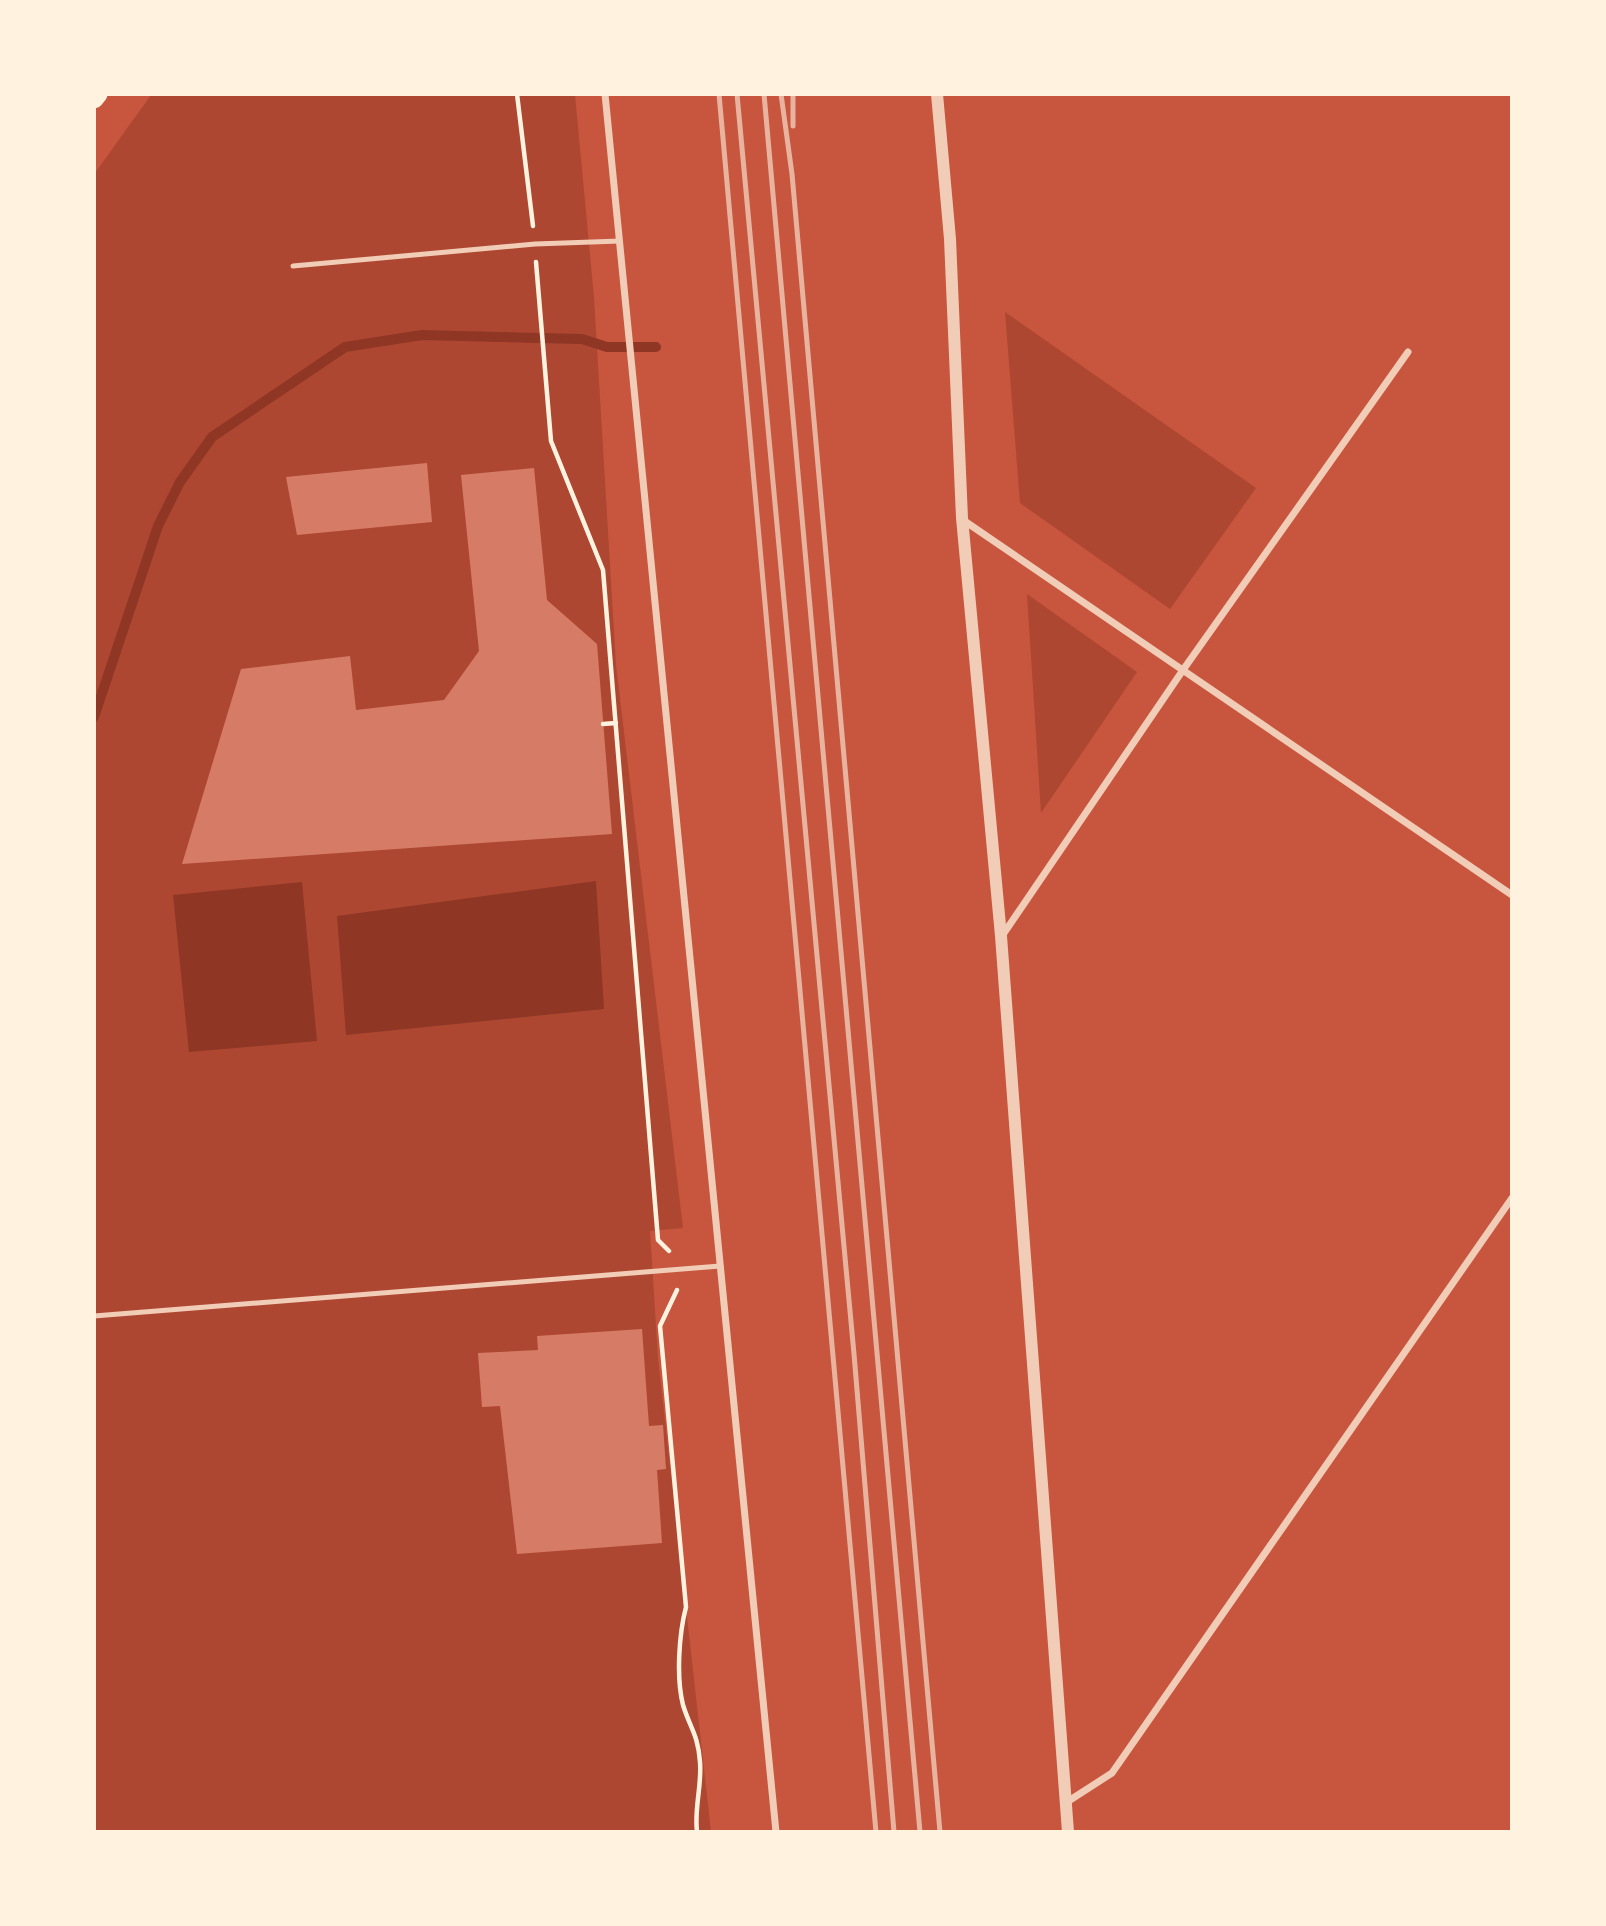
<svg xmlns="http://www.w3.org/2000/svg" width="1606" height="1926" font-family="Helvetica,sans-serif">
<rect width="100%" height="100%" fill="#c8553d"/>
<g fill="#ae4732">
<path d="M151 95H575L594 297 616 665 683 1228 650 1231 658 1358 711 1831 95 1832V173Z"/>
<path d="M1005 312 1256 488 1170 609 1020 503Z"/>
<path d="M1027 594 1137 672 1041 813Z"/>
</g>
<g fill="#8f3625">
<path d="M596 881 604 1009 346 1035 337 916Z"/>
<path d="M302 882 317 1041 189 1052 173 895Z"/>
</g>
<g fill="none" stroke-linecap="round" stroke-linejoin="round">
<path stroke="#8f3625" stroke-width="10" d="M94 717 158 526 180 482 212 437 345 347 422 335 582 339 607 347H656"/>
</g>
<g fill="#d67c66">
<path d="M427 463 432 522 297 535 286 477Z"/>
<path d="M534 468 547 600 597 644 612 834 182 864 241 669 350 656 356 710 444 700 479 651 461 475Z"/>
<path d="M642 1329 649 1426 663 1425 666 1469 657 1470 662 1543 517 1554 500 1406 482 1407 478 1353 538 1350 537 1336Z"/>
</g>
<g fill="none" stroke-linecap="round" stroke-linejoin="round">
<g stroke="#fff3e0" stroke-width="4.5">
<path d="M517 94 533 226"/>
<path d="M536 262 551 441 603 570 658 1240 669 1251"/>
<path d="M603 724 616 723"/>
<path d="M677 1290 660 1326 686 1607C679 1634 676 1677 683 1705 690 1728 698 1734 700 1762 702 1786 694 1808 697 1832"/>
</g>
<g stroke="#f1ccb7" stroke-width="5">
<path d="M293 266 535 244 620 241"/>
<path d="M94 1316 720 1266"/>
</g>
<g stroke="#f1ccb7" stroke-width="7">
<path d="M605 94 776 1832"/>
<path d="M963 520 1512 895"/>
<path d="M1002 936 1183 670 1408 352"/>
<path d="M1067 1802 1112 1773 1512 1198"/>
</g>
<path stroke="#f1ccb7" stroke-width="12" d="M937 94 950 239 962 518 1001 936 1068 1832"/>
<path stroke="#fff3e0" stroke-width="19" d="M94 99 98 94"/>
<g stroke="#e9b49f" stroke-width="5">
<path d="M719 94 876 1832"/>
<path d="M737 94 854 1354 894 1832"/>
<path d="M764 94 920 1832"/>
<path d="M781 94 792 174 940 1832"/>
<path d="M793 126V94"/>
</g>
</g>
<rect width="1606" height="1926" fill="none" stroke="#fff3e0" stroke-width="192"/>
</svg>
